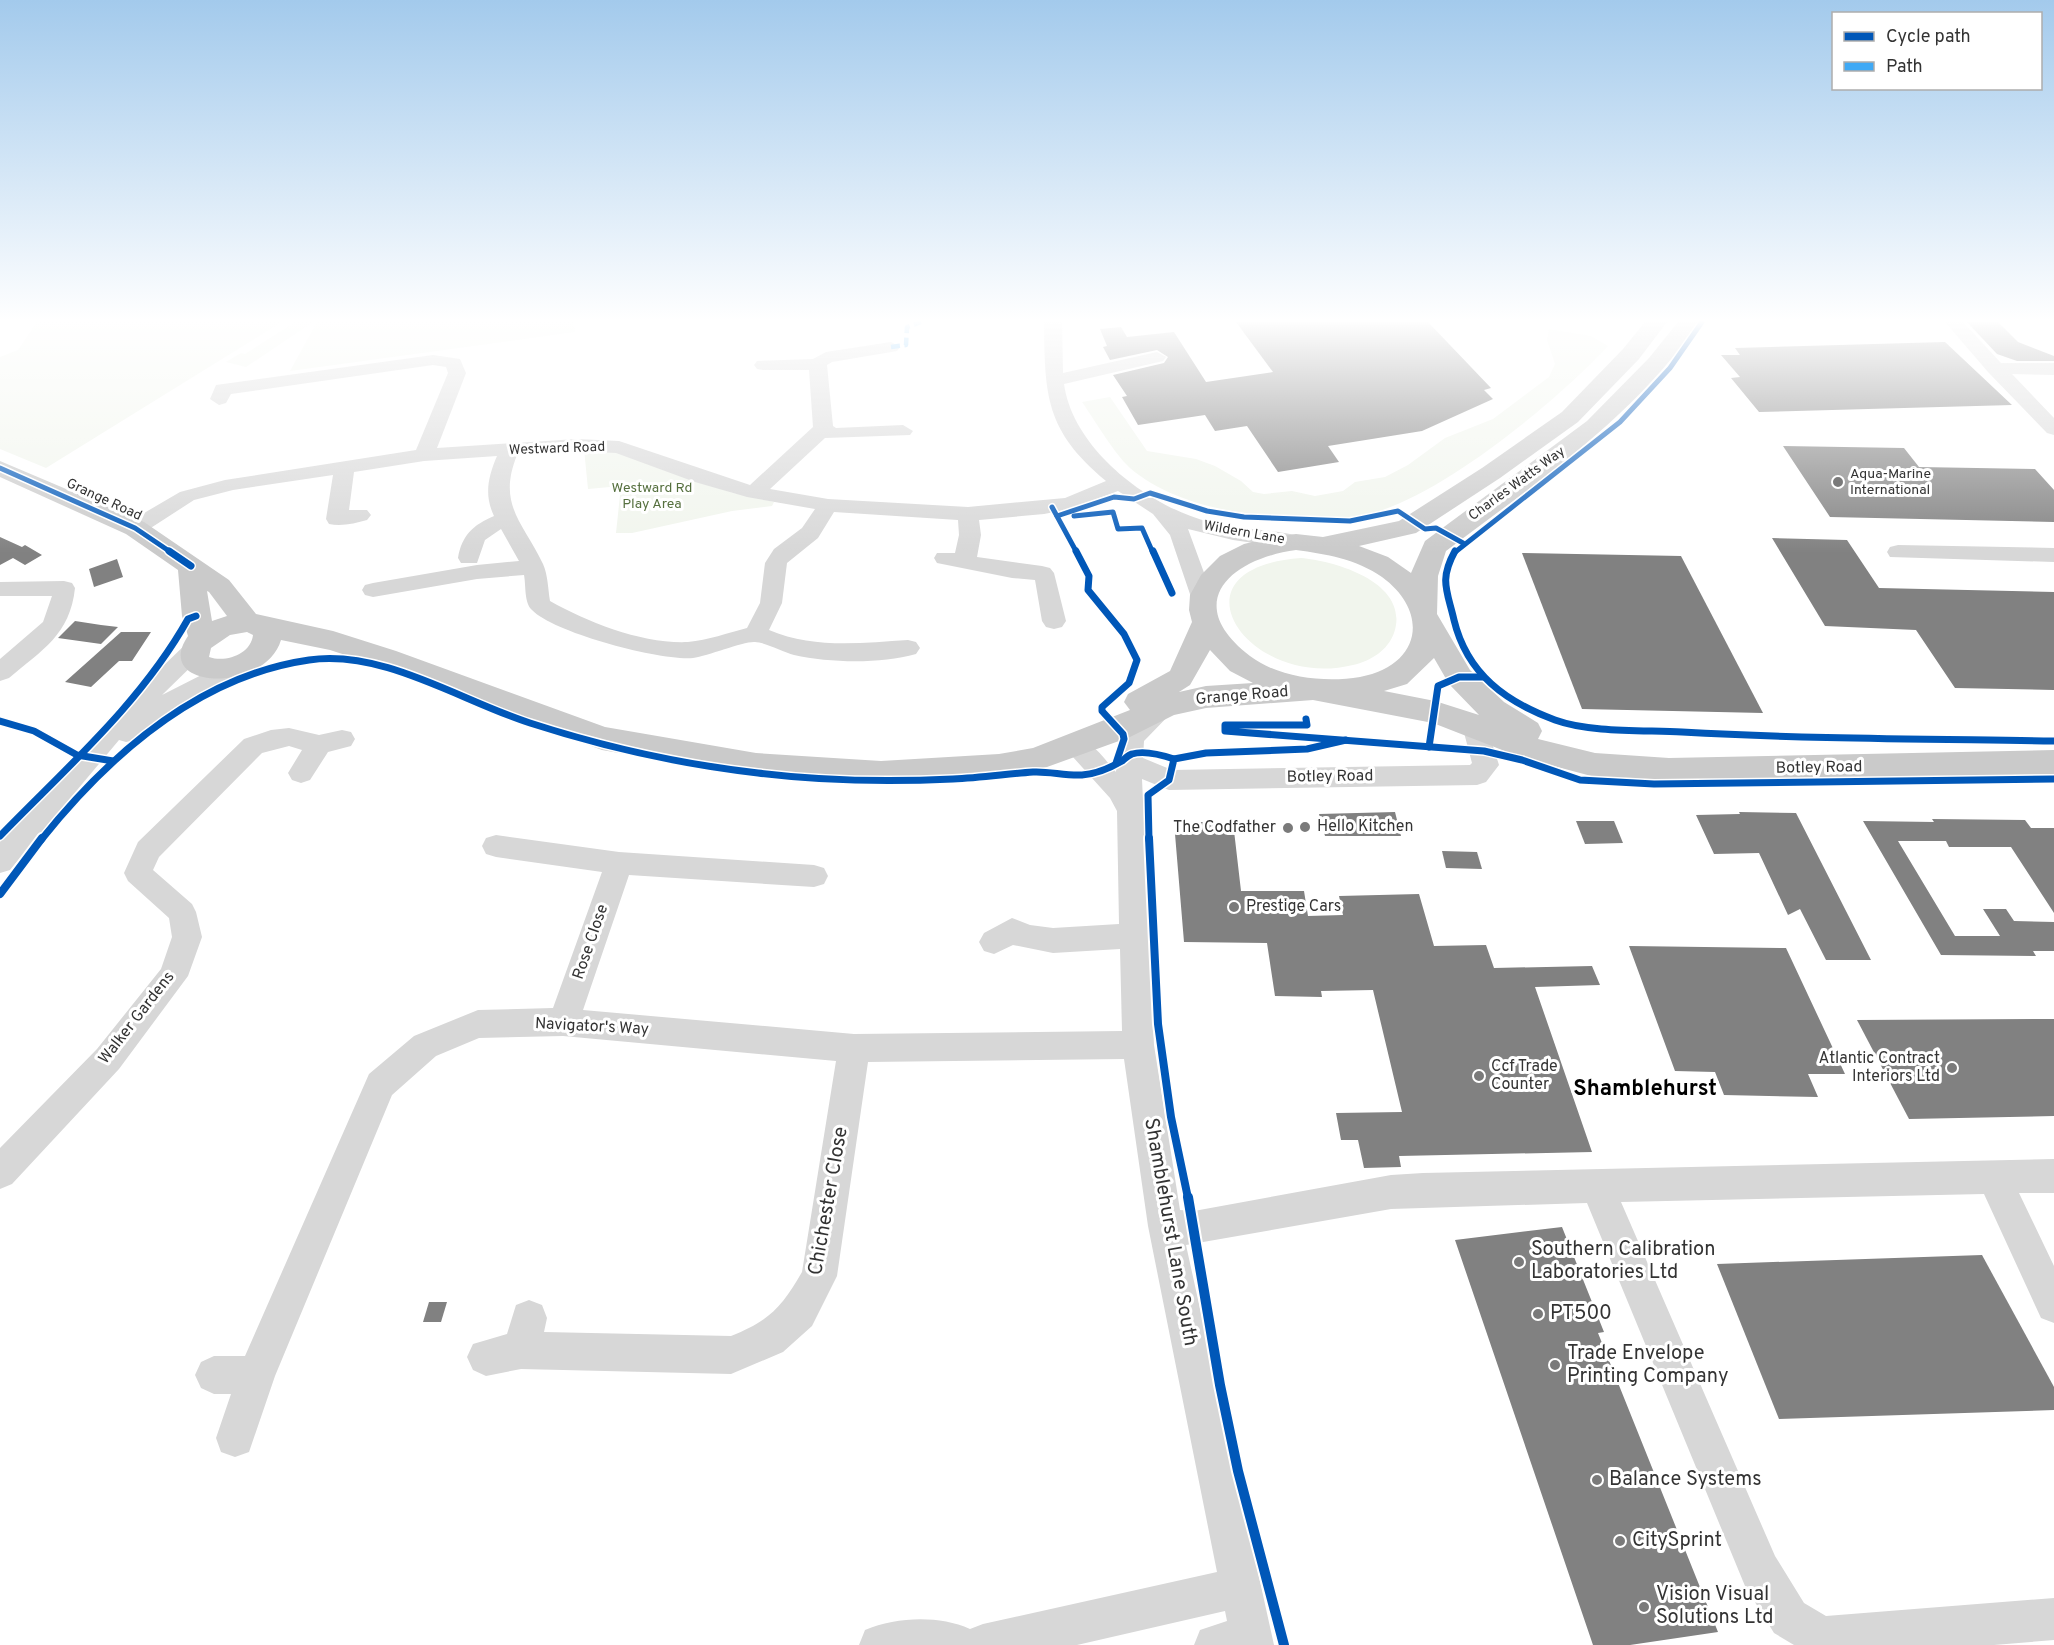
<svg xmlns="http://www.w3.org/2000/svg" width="2054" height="1645" font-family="Overpass,sans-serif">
<rect width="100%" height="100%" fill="#fff"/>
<g fill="#f1f5ed">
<path d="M37 322H282L46 468 0 449V357L18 350Z"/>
<path d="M295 322H313L246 367 226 362 241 353 245 354Z"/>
<path d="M317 322H574L575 332 290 371Z"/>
<path d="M1549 329 1591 336 1608 346C1557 401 1442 496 1369 514 1339 521 1287 517 1256 514 1213 510 1164 497 1130 468 1113 452 1096 422 1082 402L1110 397 1147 451 1196 459 1215 466 1241 481 1253 492 1264 494 1292 491 1315 496 1343 491 1355 482 1385 477 1408 465 1445 438 1493 419 1549 377 1555 364 1547 340Z"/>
<path d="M584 449 611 450 733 493 774 502 772 506 732 511 632 533H616L621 486 588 489Z"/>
<path d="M1301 558C1336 561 1411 583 1394 633 1388 650 1371 661 1353 665 1249 691 1163 568 1301 558Z"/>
</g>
<g fill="#818181">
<path d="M1236 322H1428L1491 388 1484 390 1493 399 1422 431 1328 446 1339 462 1278 472 1247 426 1215 431 1205 415 1138 425 1122 397 1127 396 1113 375 1164 363 1168 357 1157 350 1110 360 1103 347 1107 346 1100 329 1121 327 1127 337 1174 332 1206 382 1273 372Z"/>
<path d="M1967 322H1998L2018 342 2054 356V361H2017L1997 354Z"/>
<path d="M1945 342 2012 405 1759 412 1731 378 1740 377 1721 355H1740L1735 348Z"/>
<path d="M1783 446 1904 448 1919 467 2035 469 2054 490V522L1830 517Z"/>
<path d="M0 537 22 547 25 545 42 555 25 565 13 558 0 565Z"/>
<path d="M1772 538 1847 540 1879 588 2054 592V690L1955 688 1916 630 1825 626Z"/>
<path d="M1522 553 1681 556 1763 713 1582 709Z"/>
<path d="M117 559 123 577 94 587 89 569Z"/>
<path d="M75 621 101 625 118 627 101 644 58 638Z"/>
<path d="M121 632H151L132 661H119L91 687 65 682Z"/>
<path d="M1395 812 1401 836H1325L1319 814Z"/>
<path d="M1739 812 1796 813 1871 960H1826L1800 909 1788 915 1759 853 1714 854 1696 815 1740 814Z"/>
<path d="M1932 819 2025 820 2031 828H2054V913L2011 847H1949L1946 841H1898L1955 936H2000L1983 909H2006L2014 921 2054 922V951H2033L2036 956 1941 955 1863 821 1934 822Z"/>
<path d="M1576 821H1614L1623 843 1585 844Z"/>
<path d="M1174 822H1233L1241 891H1304L1308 916 1343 915 1339 896 1419 894 1434 946 1486 945 1494 968 1592 966 1600 985 1535 987 1592 1152 1399 1156 1401 1167 1364 1168 1358 1140H1341L1336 1113 1402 1112 1373 990 1321 991 1322 997 1275 996 1267 943 1184 942Z"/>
<path d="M1442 851 1477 852 1482 869 1446 868Z"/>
<path d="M1629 946 1786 948 1845 1074H1808L1818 1097 1724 1095 1715 1072 1675 1071Z"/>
<path d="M2054 1019V1116L1909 1119 1857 1020Z"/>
<path d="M1562 1227 1604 1332 1598 1333 1718 1632 1630 1645H1593L1455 1240Z"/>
<path d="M1982 1255 2054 1387V1410L1779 1419 1717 1264Z"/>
<path d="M429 1302H447L441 1322H423Z"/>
</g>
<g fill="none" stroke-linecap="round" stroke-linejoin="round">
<g fill="#d7d7d7" fill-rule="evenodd">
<path d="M1044 322H1062L1063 373 1157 352 1166 357 1163 361 1064 384C1073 449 1148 506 1209 522 1240 530 1273 529 1304 537L1307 542 1304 547 1296 549 1233 540 1188 529 1214 600 1211 605 1203 608 1195 605 1192 600 1170 535 1153 514 1118 491 1070 509 1044 514 979 520 981 535 977 557 1042 566 1050 568 1054 573 1066 621 1062 627 1054 629 1046 627 1042 621 1035 580 1012 578 937 563 934 558 937 553H955L959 535 958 520 834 512 818 538 787 563 782 603 769 630C813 649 861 643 908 640L916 642 920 648 916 654C880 664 831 663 794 655 783 652 764 642 755 642 744 641 708 656 693 658 661 661 554 633 532 610 524 603 526 585 524 575L477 579 373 597 365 595 362 590 365 585 373 583 477 565 519 561 501 529 485 540 477 563H461L458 558C462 535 473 525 494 516 484 495 488 477 497 456L424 461 354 472 349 510H367L371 515 367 520C355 523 342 527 329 524L326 519 333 475 233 490 194 500 143 533H127L124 528 127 523 180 492 225 480 416 450 448 373 446 367 433 365 231 394 226 403 219 405 210 399 216 385 433 355 460 359 466 373 437 448 576 439 619 441 750 485 813 427 809 370H763L757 369 754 365 757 361 813 359 826 352 891 342 900 347 897 351 832 362 827 365 833 426 836 428 903 425 913 431 910 435 825 438 770 489 828 499 968 507 1065 498 1106 481C1045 430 1045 396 1044 322ZM576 451 616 453 695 482 747 497 815 509 802 528 774 549 765 563 760 603 747 628C728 633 708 640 688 642 643 644 589 623 550 601 548 589 548 575 543 564 523 522 497 505 517 455Z"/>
<path d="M1945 322H1963L2001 363H2054V375L2012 374 2054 418V435L2047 433 1988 372Z"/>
<path d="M1898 545 2054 548V562L1890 557 1887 552 1890 547Z"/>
<path d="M64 581 72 583 75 588C70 635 42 650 9 678L0 681V659L43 622 52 596H0V582Z"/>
<path d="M195 641 203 643 207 649 203 655 162 695 229 661 238 663 241 669 238 675 178 708 135 740 126 742 119 740 10 870 0 873V842L13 826 109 718 187 643Z"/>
<path d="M1164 699 1173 702 1176 708 1144 741 1143 758 1172 770 1470 765 1472 763 1462 725 1466 718 1475 716 1484 718 1499 765 1486 782 1477 785 1169 790 1142 779 1154 1045 1180 1210 1194 1211 1391 1175 1423 1173 2054 1159V1193H2019L2054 1266V1323L2041 1318 1984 1194 1621 1202 1775 1556 1804 1603 1826 1616 2054 1598V1640L1994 1645H1794L1774 1633 1745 1586 1587 1203 1391 1209 1186 1245 1274 1645H1194L1200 1630 1227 1621 1225 1611 1077 1645H859L865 1630C897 1617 938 1615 970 1629L983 1624 1217 1572 1148 1226 1124 1059 868 1062 837 1276 812 1326 783 1352 731 1374 521 1369 486 1376 473 1370 467 1357 473 1344 507 1334 516 1305 529 1300 542 1305 547 1318 544 1332 731 1336C769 1321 782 1307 802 1272L836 1061 563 1036 479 1038 436 1056 392 1095 275 1376 249 1452 235 1457 221 1452 216 1438 231 1394H214L201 1388 195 1375 201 1362 214 1356H245L369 1074 414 1036 478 1010 553 1008 602 872 496 857 486 854 482 846 486 838 496 835 619 852 814 865 824 868 828 876 824 884 814 887 629 875 583 1010 854 1034 1122 1031 1120 949 1053 953 1013 945 994 954 984 951 979 942 984 933 1012 918 1030 925 1053 928 1119 924 1117 811 1110 798 1063 746 1067 739C1088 733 1103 758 1116 772 1117 761 1116 747 1120 737 1124 726 1153 702 1164 699Z"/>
<path d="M289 728 319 735 342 730 351 732 355 739 351 746 328 752 310 780 301 783 292 780 288 773 302 750 289 746 262 753 159 857 153 870 192 904 196 912 202 937 188 976 119 1069 12 1184 0 1189V1148L97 1049 161 969 172 937 169 918 128 881 124 873 138 842 244 739 271 730Z"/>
</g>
<path fill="#cacaca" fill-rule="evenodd" d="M1645 322H1667L1639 359 1578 422 1500 478 1416 533 1359 546 1388 557 1411 573 1425 541 1587 421 1649 358 1678 322H1699C1634 418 1537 482 1446 551L1438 576 1437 614 1470 670 1504 702 1538 723 1542 731 1538 739 1595 753 1669 758 2054 750V774L1669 782 1595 777 1520 757 1433 723 1313 700 1206 708 1174 715 1130 737 1047 767 999 778 881 785 756 777 602 750 376 665 330 650 281 640C265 694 151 690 188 636L182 616 178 570 126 534 0 477V461L144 522 229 580 256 614 333 631 396 651 605 727 756 753 881 761 999 754 1033 748 1130 710 1124 702 1128 694 1170 671 1192 622 1189 610 1190 595 1201 575 1220 556 1244 544 1268 538 1296 534 1323 537 1399 521 1482 468 1562 412 1623 349ZM1296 550C1326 554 1356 559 1382 577 1431 613 1420 666 1360 677 1325 683 1279 678 1250 656 1181 603 1230 559 1296 550ZM207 591 209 592 227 616 212 621ZM247 632 253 635C251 654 226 663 209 657L211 648 230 635ZM1210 650 1230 671 1253 683 1206 686 1179 692 1190 685ZM1434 658 1449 684 1479 715 1435 701 1384 691 1407 684Z"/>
<path stroke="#3fa9f5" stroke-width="4.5" stroke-dasharray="9 4.5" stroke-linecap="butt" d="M891 347 906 345 907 327 921 322"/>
<defs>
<g id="cycleway-far3">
<path d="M0 468 135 528 172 553"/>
<path d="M1052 507 1077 553"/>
<path d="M1057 516 1114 497 1134 499 1150 493 1207 511 1244 517 1350 521 1398 511 1425 529 1436 528 1463 543"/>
<path d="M1074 516 1113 512 1118 529 1142 528 1153 553"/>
<path d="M1454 553 1620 422 1670 368 1702 322"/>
</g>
<g id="cycleway-far2">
<path d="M169 551 191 566"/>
<path d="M1076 551 1089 576 1088 590 1124 634 1137 660 1129 683 1102 707V711L1123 734 1124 739 1116 763"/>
<path d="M1153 551 1172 593"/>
<path d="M1455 551C1439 580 1447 590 1454 620 1467 674 1506 702 1555 720 1591 733 1644 730 1682 732 1806 739 1930 739 2054 741"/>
<path d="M1306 719 1307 725H1225V731L1484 751 1522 760 1580 780 1654 784 2054 779"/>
<path d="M0 721 34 731 77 755 113 761"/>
<path d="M1429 747 1438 686 1459 677H1483"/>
<path d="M0 836C66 768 141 703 188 619L196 616"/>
<path d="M41 840C109 755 198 676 309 660 383 649 461 701 530 723 604 747 680 764 758 773 822 781 888 782 953 779 980 778 1006 774 1033 772 1049 771 1065 776 1082 775 1096 774 1110 768 1122 761 1125 759 1128 755 1132 754 1145 750 1162 755 1174 759"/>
<path d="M1149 840 1148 795 1169 780 1174 759 1206 753 1307 749 1346 740"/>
</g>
<g id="cycleway-far1">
<path d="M1149 838 1158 1024 1171 1117 1188 1198"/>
<path d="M0 894 42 838"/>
</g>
<path id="cycleway" d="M1188 1197 1220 1385 1238 1471 1284 1645"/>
</defs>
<use href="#cycleway-far3" stroke="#fff" stroke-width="8"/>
<use href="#cycleway-far2" stroke="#fff" stroke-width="10"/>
<use href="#cycleway-far1" stroke="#fff" stroke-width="12"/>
<use href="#cycleway" stroke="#fff" stroke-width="14"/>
<use href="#cycleway-far3" stroke="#0057b8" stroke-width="5"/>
<use href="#cycleway-far2" stroke="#0057b8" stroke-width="7"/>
<use href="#cycleway-far1" stroke="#0057b8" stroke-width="8"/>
<use href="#cycleway" stroke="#0057b8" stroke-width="10"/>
</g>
<linearGradient id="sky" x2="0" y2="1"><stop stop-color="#a3caec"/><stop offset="0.58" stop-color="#fff"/><stop offset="1" stop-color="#fff" stop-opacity="0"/></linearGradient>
<rect width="2054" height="553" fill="url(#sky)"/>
<g fill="#7a7a7a" stroke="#fff" stroke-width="2">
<circle cx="1838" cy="482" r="6"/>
<circle cx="1305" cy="827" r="6"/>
<circle cx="1288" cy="828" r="6"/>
<circle cx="1234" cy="907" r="6"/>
<circle cx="1952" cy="1068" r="6"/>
<circle cx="1479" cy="1076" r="6"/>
<circle cx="1519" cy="1262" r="6"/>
<circle cx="1538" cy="1314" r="6"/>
<circle cx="1555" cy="1365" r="6"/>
<circle cx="1597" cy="1480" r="6"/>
<circle cx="1620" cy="1541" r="6"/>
<circle cx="1644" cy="1607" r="6"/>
</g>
<g text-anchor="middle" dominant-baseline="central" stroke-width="6" stroke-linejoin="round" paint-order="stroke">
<g font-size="14" fill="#333" stroke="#fff">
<text transform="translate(557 449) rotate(-2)">Westward Road</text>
<text transform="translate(1517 484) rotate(-36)">Charles Watts Way</text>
<text transform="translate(104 500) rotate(25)">Grange Road</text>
<text transform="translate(1244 533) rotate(10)">Wildern Lane</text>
</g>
<g font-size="14" fill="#333" stroke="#fff" text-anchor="start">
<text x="1850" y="474">Aqua-Marine<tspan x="1850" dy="16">International</tspan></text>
</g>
<g font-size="14" fill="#56703f" stroke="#fff">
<text x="652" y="488">Westward Rd<tspan x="652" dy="16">Play Area</tspan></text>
</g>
<g font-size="16" fill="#333" stroke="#fff">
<text transform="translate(1242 696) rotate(-5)">Grange Road</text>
<text transform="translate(1819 768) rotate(-1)">Botley Road</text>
<text transform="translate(1330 777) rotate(-1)">Botley Road</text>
<text transform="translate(591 942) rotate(-71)">Rose Close</text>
<text transform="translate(137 1018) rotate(-52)">Walker Gardens</text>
<text transform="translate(592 1027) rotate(3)">Navigator's Way</text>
</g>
<g font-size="16" fill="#333" stroke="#fff" text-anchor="start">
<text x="1317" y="827">Hello Kitchen</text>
<text x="1276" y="828" text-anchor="end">The Codfather</text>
<text x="1246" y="907">Prestige Cars</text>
<text x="1940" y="1059" text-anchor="end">Atlantic Contract<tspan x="1940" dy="18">Interiors Ltd</tspan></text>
<text x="1491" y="1067">Ccf Trade<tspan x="1491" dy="18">Counter</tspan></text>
</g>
<g font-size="20" fill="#333" stroke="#fff">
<text transform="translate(829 1201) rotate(-80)">Chichester Close</text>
<text transform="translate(1170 1232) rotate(80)">Shamblehurst Lane South</text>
</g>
<g font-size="20" fill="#333" stroke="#fff" text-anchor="start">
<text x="1531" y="1250">Southern Calibration<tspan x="1531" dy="23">Laboratories Ltd</tspan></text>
<text x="1550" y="1314">PT500</text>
<text x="1567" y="1354">Trade Envelope<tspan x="1567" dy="23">Printing Company</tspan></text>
<text x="1609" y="1480">Balance Systems</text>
<text x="1632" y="1541">CitySprint</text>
<text x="1656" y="1595">Vision Visual<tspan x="1656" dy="23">Solutions Ltd</tspan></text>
</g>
<g font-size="22" font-weight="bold" fill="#000" stroke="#fff">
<text x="1645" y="1089">Shamblehurst</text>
</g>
</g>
<rect x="1832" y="12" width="210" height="78" fill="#ffffff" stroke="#adadad" stroke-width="1.5"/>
<rect x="1844" y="32" width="30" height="9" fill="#0057b8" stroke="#adadad" stroke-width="1.5"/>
<text x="1886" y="42" font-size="18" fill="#333333">Cycle path</text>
<rect x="1844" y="62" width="30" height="9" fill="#3fa9f5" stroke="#adadad" stroke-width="1.5"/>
<text x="1886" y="72" font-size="18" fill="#333333">Path</text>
</svg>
